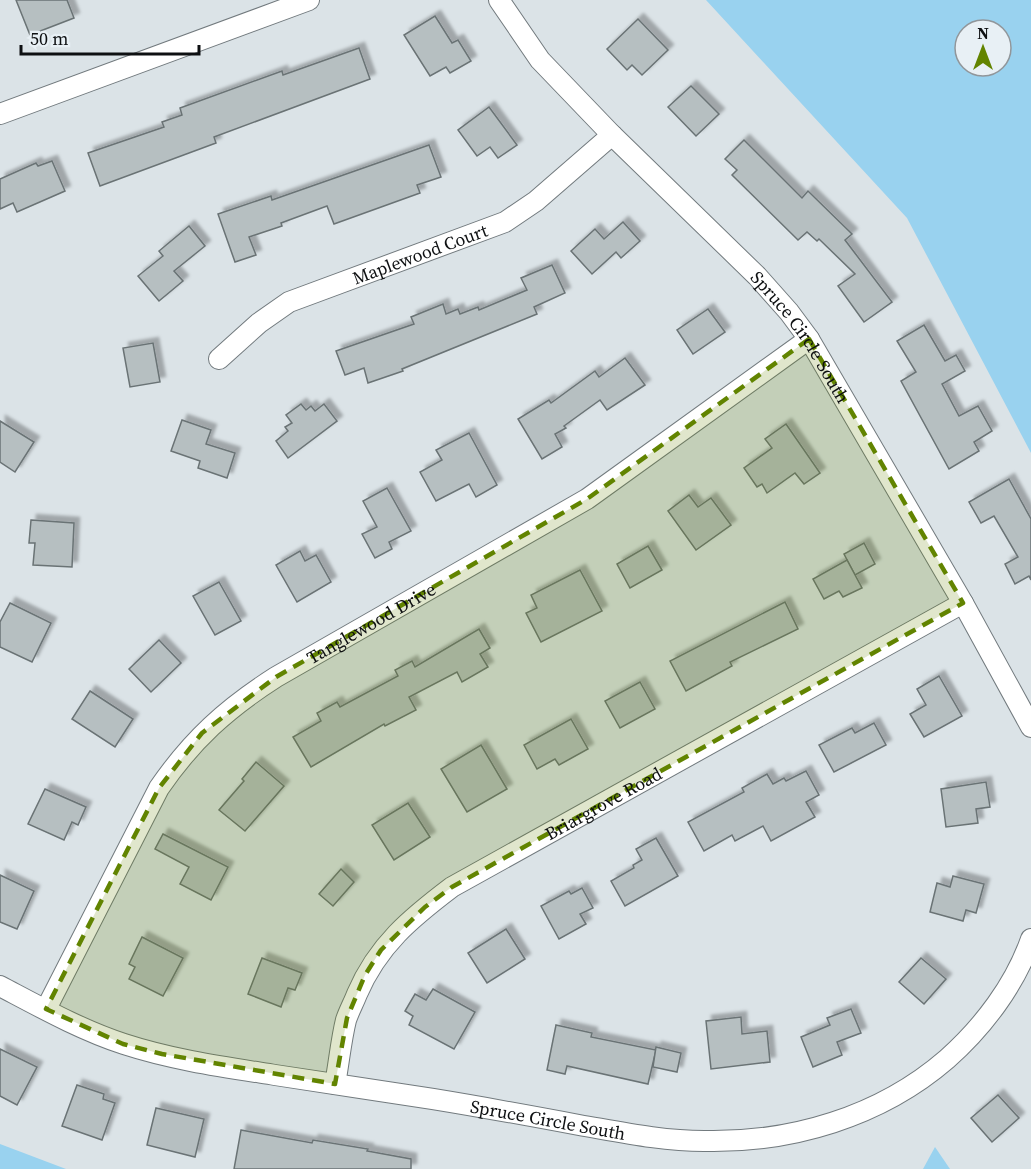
<svg xmlns="http://www.w3.org/2000/svg" width="1031" height="1169" font-family="'Source Serif 4',serif">
<defs>
<filter id="shadow"><feDropShadow dx="5.5" dy="-5.5" stdDeviation="1.5" flood-color="#0004"/></filter>
</defs>
<rect width="100%" height="100%" fill="#dbe3e7"/>
<g fill="#99d2ef" fill-rule="evenodd">
<path d="M706 0H1031V453L907 218ZM965 30H1001V66H965Z"/>
<path d="M0 1144 66 1169H0Z"/>
<path d="M935 1147 950 1169H923Z"/>
</g>
<g fill="#b6bfc1" stroke="#6a7375" stroke-width="1.5" filter="url(#shadow)">
<path d="M16 0H67L74 18 30 35Z"/>
<path d="M435 16 452 43 458 40 471 61 450 73 446 67 430 76 404 35Z"/>
<path d="M638 19 668 50 642 75 632 65 627 70 607 49Z"/>
<path d="M359 48 370 79 214 137 216 143 100 186 88 153 164 127 162 122 182 115 180 108 282 71 283 75Z"/>
<path d="M691 86 719 114 696 136 668 107Z"/>
<path d="M489 107 517 145 498 158 490 147 477 156 458 130Z"/>
<path d="M744 140 802 198 808 191 852 234 845 240 892 302 864 322 838 286 855 274 819 239 817 241 807 232 798 240 732 175 737 170 725 159Z"/>
<path d="M429 145 441 177 417 185 420 193 334 224 327 206 281 223 282 226 249 237 256 255 235 262 218 214 271 196 272 200Z"/>
<path d="M52 161 65 191 17 212 13 203 0 209V179L36 163 38 166Z"/>
<path d="M623 222 640 241 621 258 616 252 592 274 571 251 595 229 604 239Z"/>
<path d="M189 226 205 246 174 271 183 281 159 301 138 276 163 256 159 251Z"/>
<path d="M552 265 565 293 534 307 537 314 402 369 403 371 368 383 364 368 345 375 336 351 414 324 411 317 443 304 446 314 458 309 460 314 478 307 479 310 527 290 521 278Z"/>
<path d="M708 309 725 332 693 354 677 330Z"/>
<path d="M924 325 945 361 956 355 965 371 942 384 959 416 978 406 992 431 974 442 979 451 949 469 901 381 916 372 897 341Z"/>
<path d="M153 343 160 382 130 387 123 348Z"/>
<path d="M625 358 645 385 607 410 600 400 564 426 566 428 555 434 562 447 542 459 518 419 549 400 551 403 595 371 599 377Z"/>
<path d="M301 404 306 410 311 406 315 411 324 404 337 421 288 458 276 441 288 431 285 427 292 423 286 415Z"/>
<path d="M182 420 211 430 206 444 235 453 227 478 198 468 200 461 171 451Z"/>
<path d="M0 421 34 442 15 472 0 462Z"/>
<path d="M786 424 820 473 804 484 795 473 767 493 762 484 757 487 744 468 772 448 765 439Z"/>
<path d="M469 433 497 485 476 497 469 484 436 501 420 472 442 460 436 450Z"/>
<path d="M1009 479 1031 519V580L1029 576 1015 584 1005 564 1018 557 994 516 981 523 969 502Z"/>
<path d="M387 488 411 531 389 542 392 549 375 558 362 534 377 527 363 501Z"/>
<path d="M689 495 698 507 711 498 731 525 696 550 668 511Z"/>
<path d="M31 520 74 523 72 567 33 565 35 543H29Z"/>
<path d="M864 543 875 564 855 575 844 554Z"/>
<path d="M648 546 662 570 630 588 617 564Z"/>
<path d="M300 551 305 561 316 555 331 582 297 602 276 565Z"/>
<path d="M847 560 862 588 843 597 839 591 824 599 813 579Z"/>
<path d="M580 570 602 611 541 642 526 613 537 608 531 595Z"/>
<path d="M219 582 241 621 215 635 193 596Z"/>
<path d="M785 602 798 629 730 662 732 666 686 691 670 661Z"/>
<path d="M10 603 51 623 32 662 0 647V622Z"/>
<path d="M479 629 490 648 480 654 488 667 462 682 457 672 409 697 416 710 385 726 384 724 311 767 293 737 321 721 317 713 337 702 340 707 398 676 395 670 412 661 415 667Z"/>
<path d="M159 640 181 663 151 692 129 669Z"/>
<path d="M939 676 962 716 924 737 910 714 926 705 917 689Z"/>
<path d="M640 682 655 709 620 728 605 701Z"/>
<path d="M90 691 133 719 115 747 72 719Z"/>
<path d="M571 719 588 749 559 765 555 759 537 769 524 745Z"/>
<path d="M874 723 886 745 834 772 819 745 852 728 855 733Z"/>
<path d="M481 745 507 789 467 812 441 769Z"/>
<path d="M256 762 284 786 245 831 219 810 244 781 242 779Z"/>
<path d="M806 771 819 795 806 802 815 817 771 841 763 826 735 841 732 835 704 851 688 822 744 792 742 788 767 774 773 784 784 778 786 781Z"/>
<path d="M986 782 990 807 976 809 978 823 946 827 941 789Z"/>
<path d="M45 789 86 807 78 825 72 822 64 840 28 824Z"/>
<path d="M408 803 430 837 394 860 372 825Z"/>
<path d="M163 834 228 867 211 900 180 884 189 867 155 849Z"/>
<path d="M656 838 678 876 625 906 611 881 634 868 633 865 642 860 636 849Z"/>
<path d="M341 869 354 882 333 906 319 894Z"/>
<path d="M0 875 34 891 17 929 0 922Z"/>
<path d="M953 876 984 884 976 913 966 910 963 921 930 912 937 883 950 887Z"/>
<path d="M582 888 593 908 580 914 586 924 559 939 541 906 569 891 571 894Z"/>
<path d="M506 929 525 959 487 983 468 953Z"/>
<path d="M142 937 183 958 163 996 129 979 135 967 129 964Z"/>
<path d="M262 958 302 973 295 990 288 988 281 1007 248 994Z"/>
<path d="M921 958 946 979 924 1004 899 982Z"/>
<path d="M433 989 475 1012 454 1049 409 1025 413 1016 405 1011 415 994 426 1000Z"/>
<path d="M851 1009 861 1033 837 1042 842 1055 813 1067 801 1037 830 1025 827 1018Z"/>
<path d="M741 1017 742 1034 767 1031 770 1062 711 1069 706 1021Z"/>
<path d="M556 1025 592 1033 591 1037 656 1050 648 1084 567 1066 565 1074 547 1070Z"/>
<path d="M656 1047 681 1053 677 1072 653 1067Z"/>
<path d="M0 1049 37 1067 17 1105 0 1096Z"/>
<path d="M77 1085 104 1094 103 1099 115 1103 102 1140 62 1126Z"/>
<path d="M998 1095 1019 1118 992 1142 971 1118Z"/>
<path d="M156 1108 204 1119 195 1157 147 1145Z"/>
<path d="M241 1130 312 1143 313 1140 368 1149 367 1151 411 1159V1169H234Z"/>
</g>
<g fill="none" stroke-linecap="round" stroke-linejoin="round">
<defs>
<g id="street">
<path id="s1" d="M499 0 540 60 612 135 757 276 789 312 809 339 963 603 1031 727"/>
<path d="M0 114 309 0"/>
<path id="s2" d="M219 359 259 323 289 302 505 222 536 201 612 135"/>
<path id="s3" d="M0 986C40 1007 81 1030 124 1044 173 1060 224 1067 275 1075 328 1083 380 1091 433 1099 482 1107 531 1116 579 1125 620 1132 662 1141 704 1141 791 1143 880 1117 947 1059 983 1027 1015 985 1031 939"/>
<path id="s4" d="M46 1009 159 788C192 740 226 709 276 677L587 499 809 339"/>
<path id="s5" d="M335 1084C339 1063 341 1040 346 1020 349 1011 354 1002 357 994 378 945 411 918 452 887L963 603"/>
</g>
</defs>
<use href="#street" stroke="#727a7e" stroke-width="22"/>
<use href="#street" stroke="#fff" stroke-width="20"/>
</g>
<path fill="#628400" fill-opacity="0.2" stroke="#628400" stroke-width="4.5" stroke-dasharray="12 8" stroke-linejoin="round" d="M809 339 963 603 452 887 425 907 381 950 365 975 347 1018 335 1084 162 1054 123 1044 46 1009 159 788 202 733 276 677 587 499Z"/>
<g text-anchor="middle" dominant-baseline="central" stroke-width="5" stroke-linejoin="round" paint-order="stroke">
<g font-size="18" fill="#0e1012" stroke="#e8f0f5">
<text stroke="none"><textPath href="#s2" startOffset="230">Maplewood Court</textPath></text>
<text stroke="none"><textPath href="#s1" startOffset="454">Spruce Circle South</textPath></text>
<text stroke="none"><textPath href="#s4" startOffset="520">Tanglewood Drive</textPath></text>
<text stroke="none"><textPath href="#s5" startOffset="411">Briargrove Road</textPath></text>
<text stroke="none"><textPath href="#s3" startOffset="568">Spruce Circle South</textPath></text>
</g>
</g>
<g transform="translate(983 48)"><circle r="28" fill="#e8f0f5" stroke="#91969a" stroke-width="1.5"/>
<path d="M0-4.5L10 22L0 15L-10 22Z" fill="#628400"/>
<text y="-9" font-size="16" font-weight="bold" text-anchor="middle" fill="#0e1012">N</text>
</g>
<path d="M21 45v9h178v-9" fill="none" stroke="#0e1012" stroke-width="3"/>
<text x="30" y="45" font-size="18" fill="#0e1012" stroke="#e8f0f5" stroke-width="4.5" paint-order="stroke">50 m</text>
</svg>
